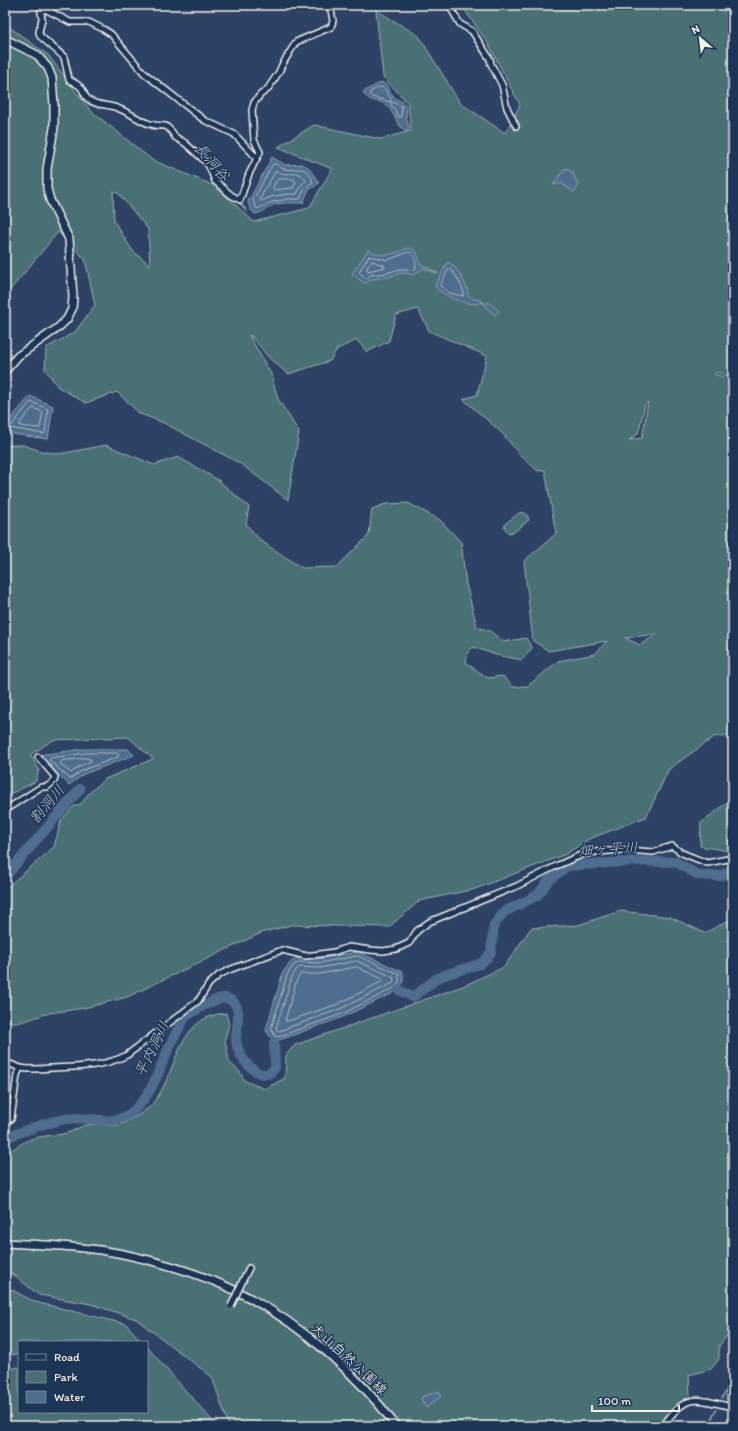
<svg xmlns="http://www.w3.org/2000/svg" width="738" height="1431" font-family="Itim,'Klee One',sans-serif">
<rect width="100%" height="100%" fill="#2e4266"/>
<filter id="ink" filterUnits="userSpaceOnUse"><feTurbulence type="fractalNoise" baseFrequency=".025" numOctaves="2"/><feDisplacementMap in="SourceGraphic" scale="8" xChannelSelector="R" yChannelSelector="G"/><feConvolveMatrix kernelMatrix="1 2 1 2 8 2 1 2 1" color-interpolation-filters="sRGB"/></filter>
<g filter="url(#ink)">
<g fill="#487074" stroke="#9eb0ae" fill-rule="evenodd">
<path d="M461 5H733V378L716 372 714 374 733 380V735L714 737 669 769 646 817 589 839 566 854 475 889 419 901 389 927 291 925 261 933 127 997 84 1008 49 1013 18 1023 5 1020V889L54 847 61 821 73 807 82 803 88 794 105 779 153 759 128 737 53 740 30 755 39 769 36 781 17 791 5 795V596L11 593 5 576V445H23L41 451 59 454 106 445 154 465 178 457 218 480 249 507 246 524 261 541 302 568 337 567 369 535 372 509 386 504 408 503 440 520 461 542 466 584 477 627 490 631 504 642 526 638 532 648 522 660 496 655 473 647 468 652 466 663 488 678 503 676 513 687 528 686 558 661 595 654 607 641 549 651 533 641 524 561 556 534 545 470 538 471 521 456 501 432 463 399 477 395 487 356 429 331 418 309 396 315 389 341 367 352 357 340 337 349 330 361 288 374 269 358 253 338 249 335 271 374 278 399 299 432 288 500 241 464 162 422 140 414 117 392 86 403 58 387 45 369 46 348 75 332 95 305 85 259 58 232 5 296V24L48 55 90 110 152 160 215 186 254 222 309 208 332 169 278 147 314 125 380 139 411 131 408 103 383 77 376 10 419 36 460 103 505 133 520 105 488 43ZM113 191 118 193 148 229 150 265 132 250 114 221ZM648 402 642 438 629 440 638 434 645 405ZM657 634 640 645 625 638Z"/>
<path d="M523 512 527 515 529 520 514 532 509 533C506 531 504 528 505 524L519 513Z"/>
<path d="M733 798V849L728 851 700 846 701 823Z"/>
<path d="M621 911 670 917 705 933 733 918V1328L719 1346V1359L711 1369 689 1375 690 1396 668 1414 660 1426H229L212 1377 136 1319 91 1304 39 1295 15 1276 5 1270V1154C13 1150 22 1142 31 1139 42 1135 56 1136 67 1133 74 1131 80 1126 87 1125 97 1123 108 1126 118 1125 124 1124 142 1113 147 1109 179 1082 172 1016 226 1013L229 1025 225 1039 229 1062 240 1072 245 1081 265 1089 285 1078 286 1055 295 1045 463 986 504 967 531 928 578 925Z"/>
<path d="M5 1286 35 1302 126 1324 142 1342H19V1354L5 1355Z"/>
<path d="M147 1347 217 1426H5V1370L19 1367V1412H147Z"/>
<path d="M733 1373V1404L726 1400 728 1376Z"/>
</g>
<g fill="#506d8f" stroke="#92a2b3">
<path d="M382 82C389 85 389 91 394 97 398 102 403 99 407 107L406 117 409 128 407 132C396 126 395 113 386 105 377 98 371 105 363 92Z"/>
<path d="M272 157 285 165 301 164 308 167 319 183 308 191 303 203C293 203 283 202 273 205 267 208 263 213 255 214L251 210 248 202Z"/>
<path d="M565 168 572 172 578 184V186L574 192 561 183 553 185Z"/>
<path d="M408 248C418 248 418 257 420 264L438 273V274L423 268 413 275 407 273H401L388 277 372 279 366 283C361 282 357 277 352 274L368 250C383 258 393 255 408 248Z"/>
<path d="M448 262C457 267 463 279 467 288 467 289 468 294 468 295 472 300 481 299 485 303L484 304 481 302 478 304C465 304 443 297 435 286Z"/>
<path d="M488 302 499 311 495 315 485 306Z"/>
<path d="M30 396 53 406 48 439 5 433V426Z"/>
<path d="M85 749H128L134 755 84 774 69 785 38 755Z"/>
<path d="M358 952 403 972V982L399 990 343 1017 274 1042 266 1030 283 972 290 963 297 958 317 959Z"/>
<path d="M436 1392H440L441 1396 426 1408 421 1399 422 1397Z"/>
</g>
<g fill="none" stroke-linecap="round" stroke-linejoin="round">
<g stroke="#b2bcc4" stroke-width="1">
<path d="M381 87 385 89 391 99 390 102 372 97 370 95V92Z"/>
<path d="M392 102 402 106 401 117H398L395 110 391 105Z"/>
<path d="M273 164H275C278 165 281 168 284 169 297 172 306 162 313 182L305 188 300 199H288L272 202 257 209 253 201Z"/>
<path d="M276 171C279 172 282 174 286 174 295 174 302 171 306 181L301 185 297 194H287L271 197 261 201 260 199Z"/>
<path d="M278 179H294L296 182 293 188 274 190 273 187Z"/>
<path d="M410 252 415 257 416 267 414 270 407 269H400L387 273 371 275 366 279 359 272 369 256 387 260Z"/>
<path d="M372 261 384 265 385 267 368 271 367 268Z"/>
<path d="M449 269H451C457 277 462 285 464 294L463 296 449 293 440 286Z"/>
<path d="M31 402 48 409 45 433 44 434 10 428Z"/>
<path d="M33 408 43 412 40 428 20 426V423Z"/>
<path d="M86 753H117L119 755 118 757 83 770 70 779 49 760 51 758Z"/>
<path d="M86 758 90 759 91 761 80 766 71 773 60 764 62 761Z"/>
<path d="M358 956 399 974V981L396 987 342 1014 277 1037 275 1036 271 1029 287 975 293 966 299 962 318 963Z"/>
<path d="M357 961 393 977 394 980 393 983 340 1009 279 1031 277 1030 276 1028 292 977 296 970 300 967 319 968Z"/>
<path d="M357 967 382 979 383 981 338 1004 288 1021H285L297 979 301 974H319Z"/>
</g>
<g stroke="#92a2b3" stroke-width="1.5">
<path d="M44 5 45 20 42 31 44 35 64 52 68 59 72 76 84 86 90 98"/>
<path d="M120 111C130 118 141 126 153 129 159 130 163 127 168 131"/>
<path d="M210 175 212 182 229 197"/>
<path d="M238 202 242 205 247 212"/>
<path d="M722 1398 733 1378"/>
<path d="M708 1426 716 1410"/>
</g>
<g stroke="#506d8f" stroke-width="10">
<path d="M5 874 10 871 80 789"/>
<path d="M399 990 413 997 436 979 447 974 480 964 487 958 491 952 494 925 504 912 538 895 548 881 567 866 636 861 676 862 698 875 720 876 733 869"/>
<path d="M5 1138C25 1131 45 1122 65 1119 87 1115 108 1127 128 1115 156 1096 161 1057 178 1030 181 1025 183 1018 188 1015 196 1010 220 994 229 999 245 1007 235 1027 236 1041 237 1050 243 1060 250 1067 254 1070 258 1074 263 1074 269 1074 272 1073 275 1067L274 1042"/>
</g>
<defs>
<g id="minor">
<path d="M40 5 42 19 39 32 40 36 64 57 69 80C73 82 80 85 82 89 84 92 84 96 88 99 95 106 108 104 117 108 137 115 142 126 166 126L172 132 175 137 185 143 206 162 210 168 215 181 231 195 240 200 249 174 260 152 254 140 252 110 254 103 260 95 267 90 279 72 282 65 296 42 331 27 333 21 330 5"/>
<path d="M449 5 460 24 472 31 490 59 491 64 502 85 507 108 516 126"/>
<path d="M41 9 47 10 70 22H89L103 29 111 34 144 73 204 120 234 134 257 158"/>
<path d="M5 810 41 787H47L54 781 55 777 38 757"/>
<path d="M5 1062C10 1064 15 1066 20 1068 29 1070 41 1069 51 1068 77 1067 104 1067 127 1055L198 1001 209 984 219 975 229 970 282 950 306 956 334 952 349 947 370 950 383 951 396 949 409 943 417 931 429 922 517 886 556 866 581 855 595 852 626 850 653 852 672 846 682 853 707 863 733 858"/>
<path d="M5 1118 11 1119 17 1075 20 1068"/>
<path d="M244 1278 249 1268"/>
<path d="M663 1426C688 1390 697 1400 733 1407"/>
</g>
<g id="secondary">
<path d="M5 39 37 55 48 68 52 78 54 105V128L47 169V189L50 200 69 239 73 297 72 309 67 319 59 327 18 356 5 371"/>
<path d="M5 1243C44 1245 84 1246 123 1254 165 1263 208 1276 246 1296 302 1325 359 1376 396 1426"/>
</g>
</defs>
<use href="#minor" stroke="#f4f1e8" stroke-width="8"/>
<use href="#secondary" stroke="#f4f1e8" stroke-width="10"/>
<use href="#minor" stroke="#1d3557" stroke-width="5"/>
<use href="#secondary" stroke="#1d3557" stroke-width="7"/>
<defs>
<path id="minor-bridge" d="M231 1306 244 1278"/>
</defs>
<use href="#minor-bridge" stroke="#f4f1e8" stroke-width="8" stroke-linecap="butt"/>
<use href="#minor-bridge" stroke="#1d3557" stroke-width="5"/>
</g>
</g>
<g text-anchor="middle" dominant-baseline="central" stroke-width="3" stroke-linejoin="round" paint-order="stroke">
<g font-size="14" fill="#f4f1e8" stroke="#1d3557">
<text transform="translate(349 1359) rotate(43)">犬山自然公園線</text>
</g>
<g font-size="15" font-style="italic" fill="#bbc3c9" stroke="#1d3557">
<text transform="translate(212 162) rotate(49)">長洞谷</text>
<text transform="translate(47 804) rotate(-50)">割洞川</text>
<text transform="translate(608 849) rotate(-3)">畑ヶ平川</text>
<text transform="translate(152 1049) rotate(-64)">平内洞川</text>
</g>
</g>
<rect width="738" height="1431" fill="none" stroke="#1d3557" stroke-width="20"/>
<rect x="10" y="10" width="718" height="1411" fill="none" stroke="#f4f1e8" stroke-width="1.5" filter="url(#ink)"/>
<rect x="18" y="1341" width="130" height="72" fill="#1d3557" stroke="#738091"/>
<rect x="26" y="1354" width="20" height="6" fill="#1d3557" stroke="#738091"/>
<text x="54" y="1361" font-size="12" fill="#f4f1e8">Road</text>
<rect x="26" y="1371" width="20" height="12" fill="#487074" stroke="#738091"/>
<text x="54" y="1381" font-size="12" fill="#f4f1e8">Park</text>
<rect x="26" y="1391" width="20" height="12" fill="#506d8f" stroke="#738091"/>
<text x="54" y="1401" font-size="12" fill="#f4f1e8">Water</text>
<g transform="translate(700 38) rotate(332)" stroke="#1d3557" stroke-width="3" paint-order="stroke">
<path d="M0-3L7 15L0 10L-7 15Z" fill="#f4f1e8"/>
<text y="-6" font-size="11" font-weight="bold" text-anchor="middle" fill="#f4f1e8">N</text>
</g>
<path d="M592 1405v6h87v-6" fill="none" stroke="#f4f1e8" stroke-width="2"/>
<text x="598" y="1405" font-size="12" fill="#f4f1e8" stroke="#1d3557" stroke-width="3" paint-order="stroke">100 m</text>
</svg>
